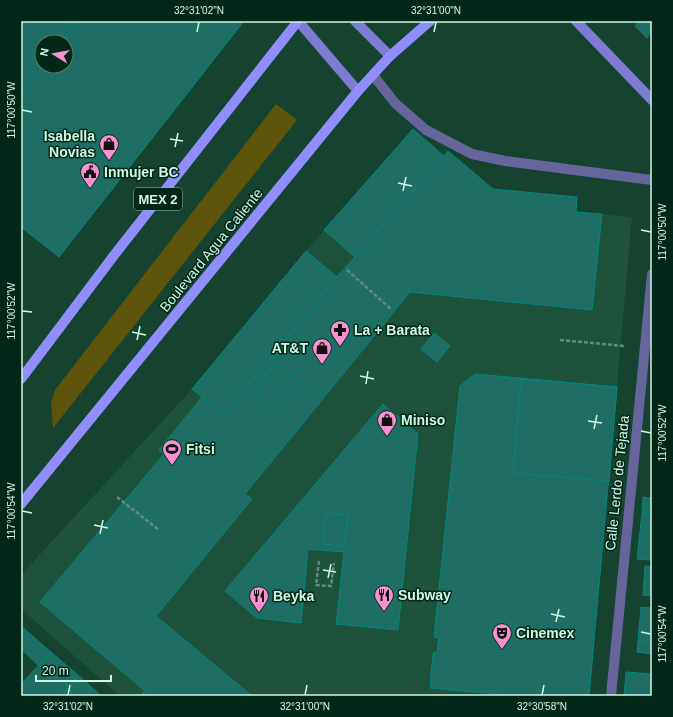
<svg xmlns="http://www.w3.org/2000/svg" width="673" height="717" font-family="Arial,sans-serif">
<rect width="100%" height="100%" fill="#154330"/>
<path fill="#1e523d" d="M413 129 443 156 448 151 493 189 577 197 576 212 632 217 589 696H120L21 609V575L192 389 306 251Z"/>
<path fill="#5d550b" d="M276 104 297 120 53 428 51 402 55 390Z"/>
<g fill="#1f6e64" stroke="#00887a">
<path d="M21 21H79L62 42H42V66H43L21 94Z"/>
<path d="M79 21H244L59 257 21 227V94L43 66H66V42H62Z"/>
<path d="M639 21H652V31L647 38 635 26Z"/>
<path d="M413 129 444 156 355 257 324 230Z"/>
<path d="M448 151 493 189 577 197 576 212 602 214 592 310 410 292 245 494 252 499 156 616 252 696H140L145 691 40 602 164 454 159 450 202 397 224 415 337 277Z"/>
<path d="M306 251 337 277 224 415 192 389Z"/>
<path d="M434 333 450 346 437 362 421 349Z"/>
<path d="M276 363 305 386 294 399 285 391 272 406 253 390Z"/>
<path d="M475 374 617 387 589 696H516L430 688 433 653 437 652 439 638 434 637 460 386Z"/>
<path d="M521 379 617 387 609 481 513 473Z"/>
<path d="M383 404 418 434 398 630 336 624 344 552 308 549 301 623 257 618 225 591Z"/>
<path d="M643 497 651 498 649 513H642Z"/>
<path d="M326 513 348 515 344 546 323 544Z"/>
<path d="M642 513 652 514V560L637 559Z"/>
<path d="M645 566 652 567V596L643 595Z"/>
<path d="M641 607 652 608V642L638 641Z"/>
<path d="M21 626 51 652 38 665 21 649Z"/>
<path d="M638 641 652 642V654L637 652Z"/>
<path d="M51 652 79 676 61 696H24L21 693V684Z"/>
<path d="M626 672 652 674V696H624Z"/>
<path d="M79 676 88 684 101 696H61Z"/>
</g>
<g fill="none" stroke-linecap="round" stroke-linejoin="round">
<g stroke="#618d79" stroke-width="2.5" stroke-dasharray="4 2" stroke-linecap="butt">
<path d="M347 270 391 309"/>
<path d="M560 340 624 346"/>
<path d="M117 497 159 530"/>
<path d="M319 561 316 585 331 586 334 563"/>
</g>
<g stroke="#65659c" stroke-width="10">
<path d="M373 75 395 103 426 130 472 154 505 161 652 180"/>
<path d="M611 696 652 274"/>
</g>
<g stroke="#7e7cd2" stroke-width="10">
<path d="M298 21 358 91"/>
<path d="M355 21 390 56"/>
<path d="M576 21 652 100"/>
</g>
<g stroke="#918dfc" stroke-width="10">
<path d="M21 379 115 254 298 21"/>
<path d="M21 504 358 91 390 56 430 21"/>
</g>
</g>
<path fill="none" stroke="#d0f9e4" stroke-width="1.5" d="M197 32 199 22M434 32 436 22M22 110 32 112M170 139 183 141M175 147 178 133M398 183 412 186M403 191 406 177M641 230 651 232M22 311 32 312M132 332 146 335M137 340 140 326M360 376 374 379M366 384 368 371M588 421 602 423M594 429 597 415M641 431 651 433M22 511 32 513M94 525 108 528M100 534 103 520M323 570 336 572M328 578 331 564M551 614 565 617M556 622 559 609M641 632 651 634M68 695 70 685M305 695 307 685M542 695 544 685"/>
<defs>
<symbol id="shop-pin" viewBox="-11 -11 22 30"><path d="M0 17L-7.5 6A9.5 9.5 0 1 1 7.5 6Z" fill="#f690cf" stroke="#03281a"/><path d="M-5-2.5h2.3a2.7 3.5 0 0 1 5.4 0H5L5.5 6h-11ZM-1.5-2.5h3a1.5 2.3 0 0 0-3 0Z" fill="#111"/></symbol>
<symbol id="civic-pin" viewBox="-11 -11 22 30"><path d="M0 17L-7.5 6A9.5 9.5 0 1 1 7.5 6Z" fill="#f690cf" stroke="#03281a"/><path d="M-.6-6.5H3V-4.5H.6V-3L4-1V1h2V6H-6V1h2V-1L-.6-3ZM-1.2 2.5V6h2.4V2.5Z" fill="#111"/></symbol>
<symbol id="pharmacy-pin" viewBox="-11 -11 22 30"><path d="M0 17L-7.5 6A9.5 9.5 0 1 1 7.5 6Z" fill="#f690cf" stroke="#03281a"/><path d="M-2-6h4v4h4v4h-4v4h-4v-4h-4v-4h4Z" fill="#111"/></symbol>
<symbol id="stadium-pin" viewBox="-11 -11 22 30"><path d="M0 17L-7.5 6A9.5 9.5 0 1 1 7.5 6Z" fill="#f690cf" stroke="#03281a"/><path d="M0-5a6.5 5 0 1 0 0 10a6.5 5 0 1 0 0-10ZM-3.5-1.8h7v3.6h-7Z" fill="#111"/></symbol>
<symbol id="restaurant-pin" viewBox="-11 -11 22 30"><path d="M0 17L-7.5 6A9.5 9.5 0 1 1 7.5 6Z" fill="#f690cf" stroke="#03281a"/><path d="M-5-6h1v4h1v-4h1v4h1v-4h1v5L-1.5 .5V6h-2V.5L-5-1ZM5-6V6H3V1.5H1.5Q1.5-4 5-6Z" fill="#111"/></symbol>
<symbol id="theatre-pin" viewBox="-11 -11 22 30"><path d="M0 17L-7.5 6A9.5 9.5 0 1 1 7.5 6Z" fill="#f690cf" stroke="#03281a"/><path d="M-5-5.5Q0-4 5-5.5V0Q5 5 0 6Q-5 5-5 0ZM-3.3-2.5H-1v1.5H-3.3ZM1-2.5H3.3v1.5H1ZM-2.8 1Q0 5.5 2.8 1Z" fill="#111"/></symbol>
</defs>
<g fill-rule="evenodd">
<use href="#shop-pin" x="98" y="133" width="22" height="30"/>
<use href="#civic-pin" x="79" y="161" width="22" height="30"/>
<use href="#pharmacy-pin" x="329" y="319" width="22" height="30"/>
<use href="#shop-pin" x="311" y="337" width="22" height="30"/>
<use href="#shop-pin" x="376" y="409" width="22" height="30"/>
<use href="#stadium-pin" x="161" y="438" width="22" height="30"/>
<use href="#restaurant-pin" x="373" y="584" width="22" height="30"/>
<use href="#restaurant-pin" x="248" y="585" width="22" height="30"/>
<use href="#theatre-pin" x="491" y="622" width="22" height="30"/>
</g>
<g text-anchor="middle" dominant-baseline="central" stroke-width="3" stroke-linejoin="round" paint-order="stroke">
<rect fill="#03281a" stroke="#92baa7" stroke-width="1" x="134" y="188" width="48" height="22" rx="3"/>
<g font-size="13" font-weight="bold" fill="#d0f9e4">
<text x="158" y="199">MEX 2</text>
</g>
<g font-size="14" font-weight="bold" fill="#d0f9e4" stroke="#03281a" text-anchor="start">
<text x="95" y="136" text-anchor="end">Isabella<tspan x="95" dy="16">Novias</tspan></text>
<text x="104" y="172">Inmujer BC</text>
<text x="354" y="330">La + Barata</text>
<text x="308" y="348" text-anchor="end">AT&amp;T</text>
<text x="401" y="420">Miniso</text>
<text x="186" y="449">Fitsi</text>
<text x="398" y="595">Subway</text>
<text x="273" y="596">Beyka</text>
<text x="516" y="633">Cinemex</text>
</g>
<g font-size="14" fill="#d0f9e4" stroke="#03281a">
<text transform="translate(211 250) rotate(-51)">Boulevard Agua Caliente</text>
<text transform="translate(617 483) rotate(-84)">Calle Lerdo de Tejada</text>
</g>
</g>
<rect width="673" height="717" fill="none" stroke="#03281a" stroke-width="44"/>
<g transform="translate(54 54) rotate(281)"><circle r="19" fill="#03281a" stroke="#557c6b"/>
<path d="M0-3L7 15L0 10L-7 15Z" fill="#f690cf"/>
<text y="-6" font-size="11" font-weight="bold" text-anchor="middle" fill="#d0f9e4">N</text>
</g>
<path d="M36 675v6h75v-6" fill="none" stroke="#d0f9e4" stroke-width="2"/>
<text x="42" y="675" font-size="12" fill="#d0f9e4" stroke="#03281a" stroke-width="3" paint-order="stroke">20 m</text>
<rect x="22" y="22" width="629" height="673" fill="none" stroke="#d0f9e4" stroke-width="1.5"/>
<g font-size="10" text-anchor="middle" fill="#d0f9e4">
<text x="199" y="14">32°31'02"N</text>
<text x="436" y="14">32°31'00"N</text>
<text transform="translate(11 110) rotate(-90)" y="4">117°00'50"W</text>
<text transform="translate(662 232) rotate(-90)" y="4">117°00'50"W</text>
<text transform="translate(11 311) rotate(-90)" y="4">117°00'52"W</text>
<text transform="translate(662 433) rotate(-90)" y="4">117°00'52"W</text>
<text transform="translate(11 511) rotate(-90)" y="4">117°00'54"W</text>
<text transform="translate(662 634) rotate(-90)" y="4">117°00'54"W</text>
<text x="68" y="710">32°31'02"N</text>
<text x="305" y="710">32°31'00"N</text>
<text x="542" y="710">32°30'58"N</text>
</g>
</svg>
